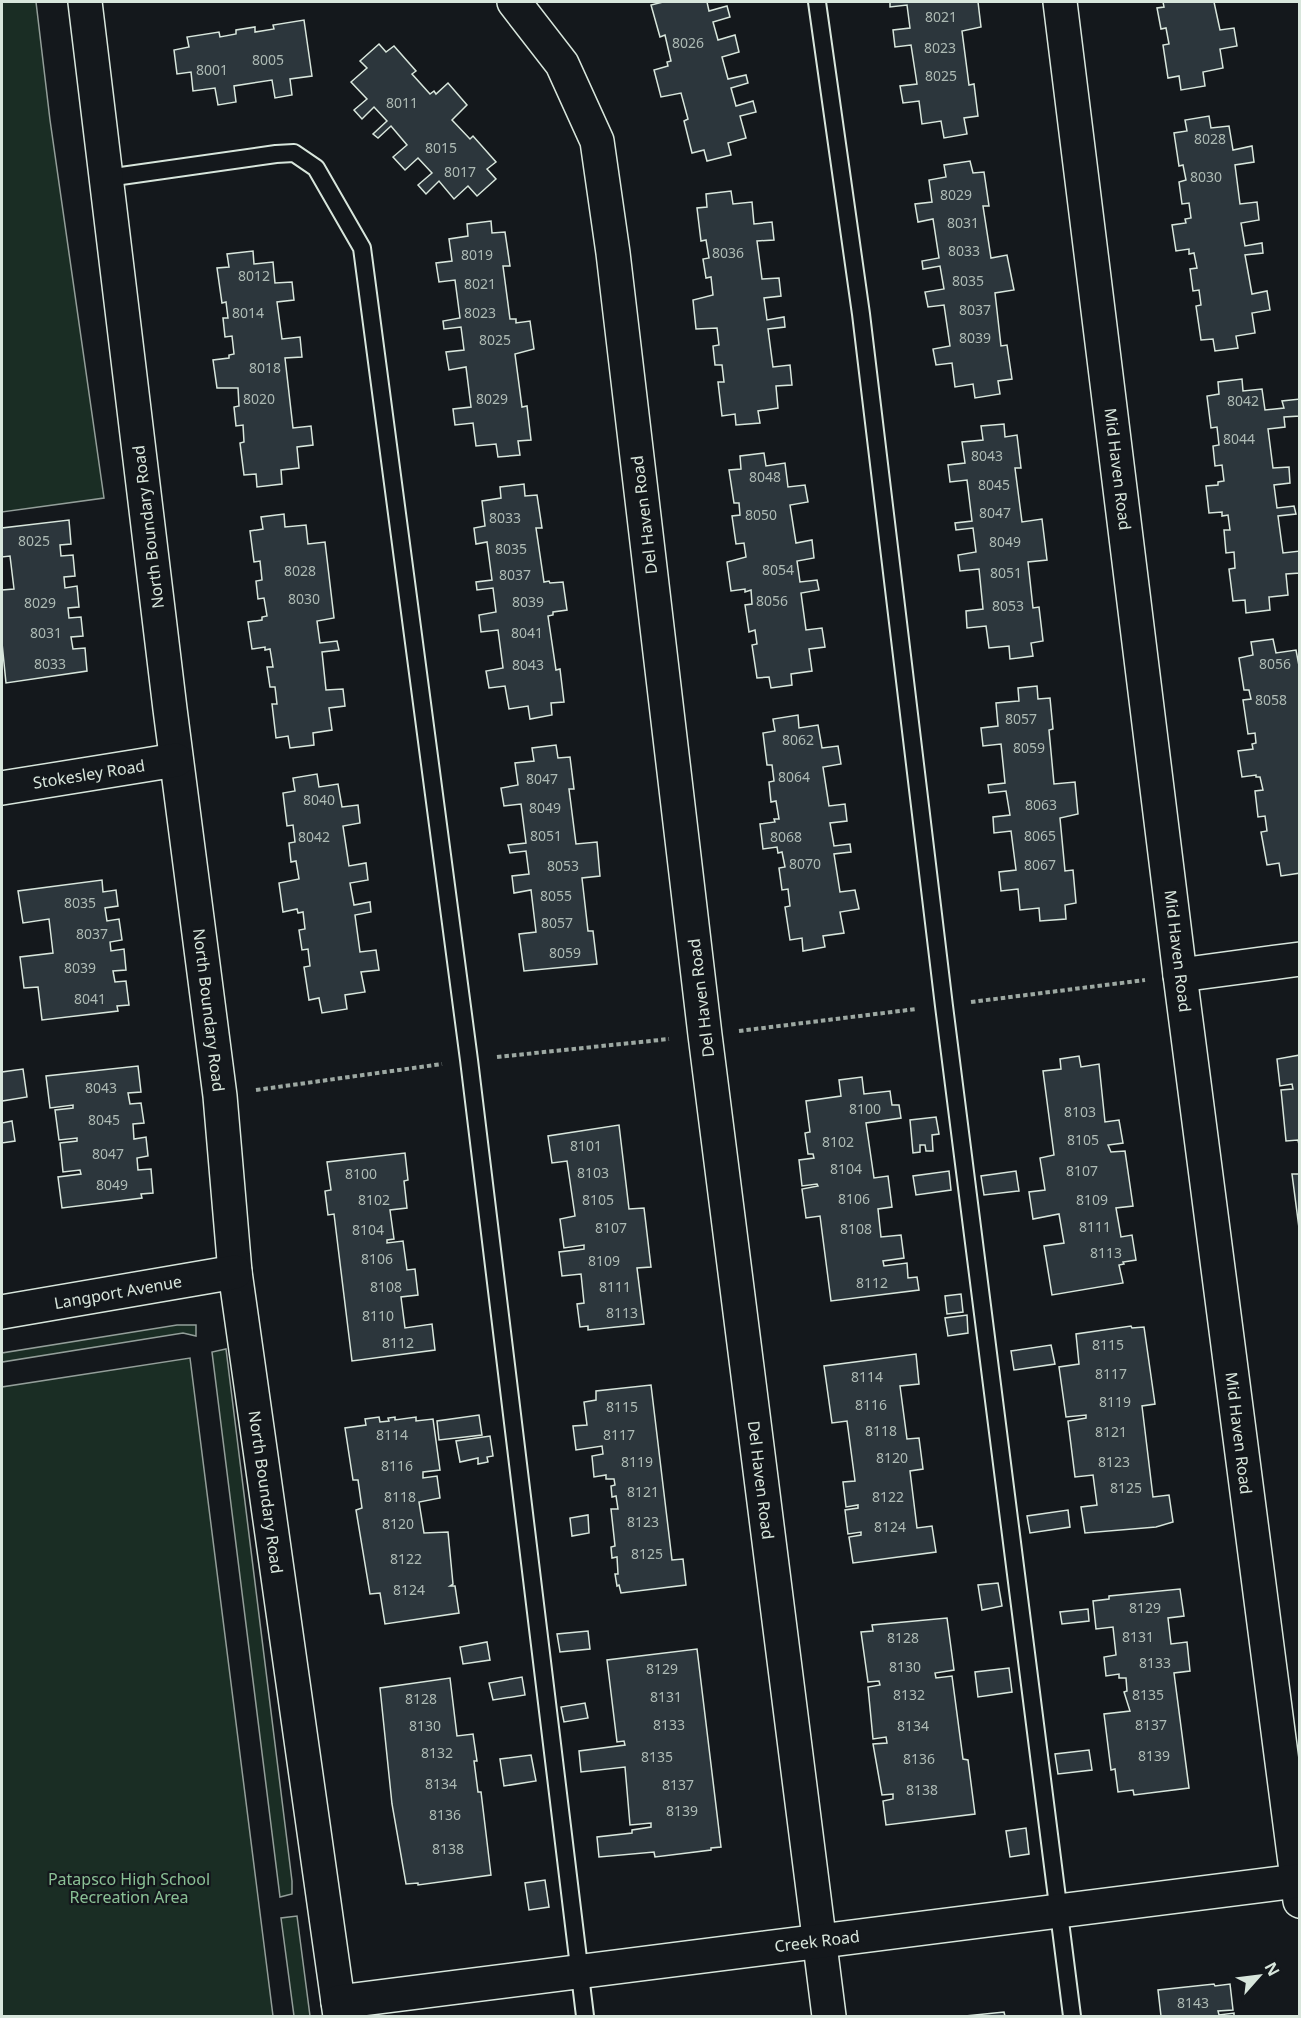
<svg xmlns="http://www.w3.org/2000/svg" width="1301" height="2018" font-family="'Noto Sans',sans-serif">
<rect width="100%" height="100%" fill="#14181c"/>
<g fill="#1a2d24" stroke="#939e99" stroke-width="1.5">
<path d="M2 2H36L50 120 104 498 2 512Z"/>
<path d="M177 1325H196V1336L183 1333 2 1362V1353Z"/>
<path d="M226 1349 292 1881V1894L280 1897 212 1352Z"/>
<path d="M190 1358 273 2016H2V1387Z"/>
<path d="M297 1916 310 2016H294L281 1918Z"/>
</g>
<g fill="#2c363c" stroke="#d8e6dc" stroke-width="1.5">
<path d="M663 2H707L709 11 727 6 730 17 713 22 718 40 735 35 739 52 722 57 728 79 746 75 748 83 731 88 736 106 753 101 756 112 740 116 746 138 728 143 731 155 707 161 704 150 692 153 684 121 688 119 681 93 661 97 654 70 668 66 667 62 671 61 665 35 660 37 651 5Z"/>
<path d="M890 2H978L981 27 962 31 969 85 974 84 978 116 964 118 967 134 944 138 941 121 922 124 919 101 903 103 900 86 917 84 911 45 895 47 893 30 910 28 907 5 890 7Z"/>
<path d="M1163 2H1214L1220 30 1234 28 1237 46 1220 49 1223 68 1203 72 1205 86 1181 90 1179 76 1168 78 1163 45 1169 44 1166 28 1161 29 1157 8 1164 7Z"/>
<path d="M304 20 312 76 290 79 292 95 275 98 272 80 234 86 236 102 218 105 215 88 193 91 191 72 177 74 174 50 189 47 187 37 219 32 220 37 236 34V30L255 27V32L274 29 273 25Z"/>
<path d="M379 44 386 52 394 46 416 71 412 74 430 94 434 91 436 94 448 83 467 105 452 120 470 139 473 136 496 162 487 169 496 179 477 196 468 186 454 199 439 181 426 194 418 185 432 173 418 158 405 170 393 157 407 145 391 126 378 138 373 134 387 121 374 107 362 119 354 110 367 99 351 82 367 68 360 61Z"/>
<path d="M1209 116 1211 128 1229 126 1233 150 1252 146 1254 162 1235 165 1240 204 1257 202 1259 220 1241 223 1245 246 1262 243 1263 253 1245 255 1252 294 1267 291 1270 310 1252 313 1255 333 1236 336 1238 348 1215 351 1213 339 1201 340 1196 306 1201 305 1199 290 1193 291 1190 269 1197 268 1194 253 1189 254V249L1176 251 1172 225 1186 223 1185 219 1191 218 1189 203 1182 204 1179 182 1186 180 1183 165 1179 166 1174 133 1187 131 1185 120Z"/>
<path d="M970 161 973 173 984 172 989 206H983L991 258 1007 255 1014 290 995 293 1001 346 1007 345 1012 379 998 381 1000 394 975 398 973 384 955 387 952 363 936 365 933 349 950 346 944 305 928 307 925 292 944 289 940 266 923 269 922 261 939 258 933 219 918 222 915 204 932 202 929 180 946 177 944 165Z"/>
<path d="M731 191 733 204 752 202 754 224 772 222 774 240 757 241 762 279 779 278 781 296 764 298 767 320 784 317 785 327 768 329 773 367 790 365 792 385 776 386 778 408 758 411 760 423 736 425 735 414 722 416 718 382H724L722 365H715L713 346 719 345 717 328 696 329 693 300 713 295 711 277 706 278 703 259 709 258 706 240 701 241 697 208 707 207 706 194Z"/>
<path d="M491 221 492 233 505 232 510 266H503L510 319H516V323L530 321 534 349 515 354 522 407 527 406 531 440 518 441 520 455 498 457 496 444 476 446 473 423 455 425 453 409 471 407 466 367 449 370 446 352 464 350 461 327 444 329 443 321 460 318 455 280 439 282 436 263 452 261 449 239 468 236 467 224Z"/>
<path d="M253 251 254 264 273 262 275 283 292 282 294 300 277 302 282 339 300 337 302 357 285 358 293 428 311 426 313 445 297 447 299 468 281 470 282 484 257 487 256 474 244 475 240 443 244 442 243 425 236 426 234 407 239 406 238 388H217L213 360 229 358V355L234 354 232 336 225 337 223 318H228L226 302 222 303 217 268 229 267 227 254Z"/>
<path d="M1242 379 1243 391 1262 389 1265 410 1284 408 1282 401 1300 399V416L1284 417 1285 427 1268 429 1273 468 1289 467 1290 483 1274 485 1277 508 1294 506 1296 514 1278 516 1283 553 1300 551V573L1286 574 1288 595 1269 597 1270 610 1246 613 1245 600 1233 601 1229 569 1235 568 1234 552 1226 553 1224 530H1230L1228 515 1222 516V512L1209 513 1206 486 1218 485V482L1224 481 1222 465 1215 466 1213 446 1219 445 1217 427 1211 428 1207 396 1219 394 1218 382Z"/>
<path d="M1004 424 1005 437 1017 435 1021 468H1015L1022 522 1042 519 1047 560 1028 562 1033 608 1039 607 1043 641 1031 643 1033 656 1010 659 1009 646 989 648 986 626 967 628 966 611 983 609 979 569 960 571 958 555 976 552 973 528 956 530 955 523 972 521 967 480 950 482 948 465 965 463 962 442 983 440 981 426Z"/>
<path d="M764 453 766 466 785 463 788 487 805 485 808 502 790 505 796 543 812 540 814 558 797 561 800 582 817 580 819 590 801 593 806 630 822 628 825 647 809 649 812 671 791 674 792 685 771 688 769 677 757 678 752 645 757 644 755 630 749 632 745 605 752 604 751 590 745 592V589L731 591 727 562 746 557 744 543 736 544 732 516 740 515 739 503H734L729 470 741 469 740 456Z"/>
<path d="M524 484 525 496 537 495 542 528H536L544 582 549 581 550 583 563 582 567 610 553 612V615L548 616 556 670 560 669 564 702 551 703 552 715 530 719 528 706 509 709 505 686 489 688 486 671 503 668 498 630 481 632 479 615 496 612 493 588 477 590 476 582 492 580 487 542 476 544 474 528 485 526 482 501 501 498 500 487Z"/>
<path d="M284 514 285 527 306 525 308 544 325 542 334 618 317 621 320 643 337 641 339 650 322 652 326 690 343 689 345 706 329 708 332 730 313 733 314 745 290 748 288 736 276 738 272 704H277L275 687H270L267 667H273L270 649 265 650V647L252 649 248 622 262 620V617L267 616 264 598 258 599 256 581 262 580 260 561 254 562 250 531 263 529 261 517Z"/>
<path d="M69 520 71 544 60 545 61 556 73 555 75 576 64 577 65 588 77 586 79 607 68 608 69 618 81 617 83 636 71 637 73 649 85 648 87 671 6 683 2 643V590L14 589 10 556 2 557V528Z"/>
<path d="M1273 639 1276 653 1296 650 1300 671V873L1281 876 1279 863 1267 865 1261 832 1267 831 1265 816 1258 817 1255 791 1263 790 1260 777H1256V775L1242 777 1238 751 1253 749 1252 744 1256 743 1255 733 1248 734 1243 700 1251 699 1249 690H1244L1239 658 1253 655 1251 642Z"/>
<path d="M1037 686 1038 699 1050 698 1053 729 1049 730 1054 784 1075 782 1078 814 1060 818 1065 871 1073 870 1076 903 1065 905 1066 919 1040 921 1039 908 1020 910 1018 889 1001 891 999 872 1016 870 1011 831 994 833 993 817 1010 815 1006 791 989 793 988 785 1005 783 1001 744 983 746 981 728 998 726 996 703 1019 701 1018 688Z"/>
<path d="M798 715 799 728 818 725 822 748 838 746 841 764 823 767 829 806 845 804 847 821 830 823 834 846 850 844 851 852 834 854 840 892 855 890 859 909 840 912 844 933 823 936 825 947 803 951 802 938 790 940 785 907 790 906 788 889 782 890 779 868 785 867 782 852 778 853 777 847 763 849 760 824 775 822 774 819H779L776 801 771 802 769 782 774 781 772 765H767L763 733 775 731 773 719Z"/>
<path d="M556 745 558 758 570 757 574 789H569L576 844 597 842 600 876 582 878 588 931H593L597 964 524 971 519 934 536 932 531 890 514 893 512 876 529 874 526 851 510 853 508 845 526 843 521 804 504 806 501 788 518 785 515 763 534 761 532 748Z"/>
<path d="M317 774 319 787 338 784 342 807 358 805 360 823 343 826 349 866 366 863 368 880 350 883 354 905 370 902 371 912 355 915 360 952 376 950 379 970 361 972 365 992 345 995 347 1009 322 1013 319 998 309 1000 304 967 310 966 308 949 302 950 299 930 305 929 303 912 298 913 297 909 283 912 279 883 299 879 296 861 291 862 289 843 295 842 293 825 287 826 283 793 295 791 293 778Z"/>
<path d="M102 880 103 892 116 890 118 906 105 908 107 921 119 919 122 940 110 942 111 951 124 949 126 970 113 971 115 982 126 981 129 1005 117 1006 118 1011 42 1020 38 987 24 988 20 957 53 953 49 919 23 923 18 891Z"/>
<path d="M1300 1055V1149L1298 1140 1286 1141 1281 1090 1293 1089 1292 1084 1280 1086 1277 1059Z"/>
<path d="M1079 1056 1081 1067 1099 1064 1105 1122 1119 1120 1123 1143 1108 1145 1111 1152 1125 1151 1133 1206 1116 1208 1121 1237 1132 1235 1136 1260 1123 1262 1124 1264 1119 1265 1123 1283 1052 1295 1044 1246 1064 1243 1059 1214 1033 1219 1029 1192 1045 1190 1040 1158 1054 1155 1043 1071 1061 1069 1060 1059Z"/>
<path d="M138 1066 141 1092 128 1093 130 1104 141 1103 144 1123 133 1124 134 1139 146 1137 148 1156 137 1158 138 1170 151 1169 153 1193 141 1194 142 1198 62 1208 58 1177 81 1174 80 1170 63 1172 60 1143 77 1141V1138L59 1140 55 1110 73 1108V1105L50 1108 46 1076Z"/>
<path d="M23 1069 27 1097 2 1101V1072Z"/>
<path d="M862 1077 864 1094 890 1091 892 1105H899L901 1118 866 1123 874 1178 888 1176 892 1207 878 1209 881 1237 901 1235 904 1258 883 1261 884 1266 907 1263 908 1278 917 1277 919 1290 831 1301 820 1216 806 1218 802 1189 818 1186 817 1184 802 1186 799 1160 814 1158 813 1154H808L805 1133 810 1132 806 1101 841 1096 839 1080Z"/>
<path d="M936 1117 939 1134 932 1135 933 1151H926L925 1145H920V1152L913 1153 910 1120Z"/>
<path d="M12 1121 15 1141 2 1143V1123Z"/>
<path d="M619 1125 629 1209 644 1208 651 1267 637 1268 644 1324 588 1330V1326L580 1327 577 1304 584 1303 581 1274 562 1276 559 1252 584 1249V1245L564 1248 560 1219 575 1216 567 1161 552 1163 548 1136Z"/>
<path d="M405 1153 408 1180 404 1181 407 1208 390 1210 394 1239 387 1240V1243L403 1241 407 1270 415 1269 418 1295 401 1297 405 1328 432 1324 435 1350 352 1361 334 1214 328 1215 325 1191 331 1190 327 1162Z"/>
<path d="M949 1171 951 1190 916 1195 913 1176Z"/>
<path d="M1016 1171 1019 1191 984 1195 981 1176Z"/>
<path d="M1292 1174H1300L1299 1228Z"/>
<path d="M961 1294 963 1312 947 1314 945 1296Z"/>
<path d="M967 1315 968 1333 948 1336 945 1318Z"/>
<path d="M1131 1326 1132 1328 1144 1327 1155 1404 1142 1406 1153 1497 1169 1495 1173 1522 1156 1527 1085 1533 1081 1507 1097 1505 1093 1475 1075 1477 1068 1421 1086 1418V1415L1066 1417 1059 1367 1079 1364 1076 1334Z"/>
<path d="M1051 1345 1055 1364 1014 1370 1011 1351Z"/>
<path d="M916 1354 919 1384 900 1386 907 1439 919 1438 923 1469 910 1471 917 1528 932 1526 936 1552 853 1563 849 1537 861 1535V1532L848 1534 845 1510 858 1508V1505L846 1507 843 1482 855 1481 847 1421 832 1423 824 1366Z"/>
<path d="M651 1385 672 1560 683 1559 686 1585 621 1593 619 1585 617 1586 615 1574H618L617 1557 612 1558 611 1547 615 1546 611 1509H618L616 1496 612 1497 611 1486 615 1485 614 1479H606V1475L594 1477 592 1456 603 1454 602 1446 576 1450 573 1426 587 1425 584 1402 596 1400V1391Z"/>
<path d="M479 1415 482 1435 439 1440 437 1421Z"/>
<path d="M379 1417 380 1422 389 1421 388 1418 395 1417V1420L416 1417V1421L433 1419 440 1470 423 1472V1478L437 1476 440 1498 419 1502 424 1533 448 1532 453 1584 450 1586H455L459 1613 385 1624 380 1593 370 1594 356 1510 362 1508 358 1480H353L345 1428 366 1425 365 1419Z"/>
<path d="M490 1436 493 1456 487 1457 488 1462 478 1464V1458L460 1462 456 1441Z"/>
<path d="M1068 1510 1070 1527 1030 1533 1027 1516Z"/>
<path d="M588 1515 589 1533 572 1536 570 1518Z"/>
<path d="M998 1583 1002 1606 982 1610 978 1585Z"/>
<path d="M1180 1589 1184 1616 1168 1618 1171 1644 1187 1642 1190 1671 1174 1673 1189 1788 1134 1795 1133 1790 1118 1792 1115 1769 1111 1770 1104 1714 1130 1711 1124 1692 1127 1691 1126 1678H1119V1674L1106 1676 1104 1657 1116 1655 1113 1627 1096 1629 1093 1601 1109 1599V1596Z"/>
<path d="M1088 1609 1089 1621 1062 1624 1060 1612Z"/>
<path d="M947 1618 954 1670 935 1673 936 1678 952 1676 963 1759 968 1760 975 1814 886 1825 883 1801 893 1799V1794L882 1795 873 1744 887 1743 886 1737 873 1739 868 1687 880 1685 879 1681 868 1682 861 1632 873 1631 872 1625Z"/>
<path d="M588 1631 590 1649 560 1652 557 1634Z"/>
<path d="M487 1642 490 1660 463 1664 460 1647Z"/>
<path d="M697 1649 721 1847 711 1848V1850L655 1857 654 1852 599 1857 597 1837 632 1833V1830L651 1827V1823L630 1825 625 1767 581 1772 579 1751 625 1745 624 1741 617 1742 607 1660Z"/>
<path d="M1009 1668 1012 1692 978 1697 975 1672Z"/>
<path d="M522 1677 525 1695 493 1700 489 1683Z"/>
<path d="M450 1678 457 1736 473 1734 477 1761H474L478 1792H481L491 1875 418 1885V1883L406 1884 392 1804 380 1688Z"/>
<path d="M585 1703 588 1718 564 1722 561 1707Z"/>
<path d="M1089 1750 1092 1770 1058 1774 1055 1754Z"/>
<path d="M531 1755 536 1781 504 1786 500 1759Z"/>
<path d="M1026 1828 1029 1854 1010 1857 1006 1831Z"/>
<path d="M545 1880 549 1907 529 1910 525 1883Z"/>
<path d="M1214 1984 1215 1986 1230 1984 1233 2010 1218 2011 1219 2015 1234 2013V2016H1161L1158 1990Z"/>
<path d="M1004 2012 1005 2016H965Z"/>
</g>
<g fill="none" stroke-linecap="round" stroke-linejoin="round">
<defs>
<g id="lane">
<path d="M817 2 861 314 944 1006 1072 2016"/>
<path d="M107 178 276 154 294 153 316 168 362 248 469 1060 585 2016"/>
</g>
<g id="street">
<path d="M85 2 170 709 220 1096 235 1272 340 2016"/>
<path d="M514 2 562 64 597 141 613 253 705 1035 829 2016"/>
<path d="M1060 2 1180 975 1300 1901"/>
<path d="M2 788 176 760"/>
<path d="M1180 975 1300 959"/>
<path d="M2 1312 235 1272"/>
<path d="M338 2002 1297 1881"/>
</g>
</defs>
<use href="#lane" stroke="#d8e6dc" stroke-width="20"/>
<use href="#street" stroke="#d8e6dc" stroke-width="36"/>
<g stroke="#9da8a2" stroke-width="4" stroke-dasharray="4.5 3" stroke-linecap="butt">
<path d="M971 1002 1145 980"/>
<path d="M739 1031 916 1009"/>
<path d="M497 1057 669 1039"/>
<path d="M256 1090 442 1064"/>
</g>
<use href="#lane" stroke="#14181c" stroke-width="16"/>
<use href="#street" stroke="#14181c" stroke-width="33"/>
</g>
<g text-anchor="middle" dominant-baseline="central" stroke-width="4.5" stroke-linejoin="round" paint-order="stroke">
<g font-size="14" fill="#adbab4">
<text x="941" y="16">8021</text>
<text x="688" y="42">8026</text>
<text x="940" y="47">8023</text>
<text x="268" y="59">8005</text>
<text x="212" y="69">8001</text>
<text x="941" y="75">8025</text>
<text x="402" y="102">8011</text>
<text x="1210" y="138">8028</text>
<text x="441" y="147">8015</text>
<text x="460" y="171">8017</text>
<text x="1206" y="176">8030</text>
<text x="956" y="194">8029</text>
<text x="963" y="222">8031</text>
<text x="964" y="250">8033</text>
<text x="728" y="252">8036</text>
<text x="477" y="254">8019</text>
<text x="254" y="275">8012</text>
<text x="968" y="280">8035</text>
<text x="480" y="283">8021</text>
<text x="975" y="309">8037</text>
<text x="248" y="312">8014</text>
<text x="480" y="312">8023</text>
<text x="975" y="337">8039</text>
<text x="495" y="339">8025</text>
<text x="265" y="367">8018</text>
<text x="259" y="398">8020</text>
<text x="492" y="398">8029</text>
<text x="1243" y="400">8042</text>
<text x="1239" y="438">8044</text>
<text x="987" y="455">8043</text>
<text x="765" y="476">8048</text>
<text x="994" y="484">8045</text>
<text x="995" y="512">8047</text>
<text x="761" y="514">8050</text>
<text x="505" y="517">8033</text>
<text x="34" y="540">8025</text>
<text x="1005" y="541">8049</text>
<text x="511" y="548">8035</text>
<text x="778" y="569">8054</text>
<text x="300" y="570">8028</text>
<text x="1006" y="572">8051</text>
<text x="515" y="574">8037</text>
<text x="304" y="598">8030</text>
<text x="772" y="600">8056</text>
<text x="528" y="601">8039</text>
<text x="40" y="602">8029</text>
<text x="1008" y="605">8053</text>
<text x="46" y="632">8031</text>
<text x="527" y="632">8041</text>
<text x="50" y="663">8033</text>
<text x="1275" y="663">8056</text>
<text x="528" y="664">8043</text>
<text x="1271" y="699">8058</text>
<text x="1021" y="718">8057</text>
<text x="798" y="739">8062</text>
<text x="1029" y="747">8059</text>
<text x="794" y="776">8064</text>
<text x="542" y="778">8047</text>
<text x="319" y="799">8040</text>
<text x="1041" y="804">8063</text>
<text x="545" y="807">8049</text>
<text x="546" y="835">8051</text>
<text x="1040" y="835">8065</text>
<text x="314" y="836">8042</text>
<text x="786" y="836">8068</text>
<text x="805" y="863">8070</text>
<text x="1040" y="864">8067</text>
<text x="563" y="865">8053</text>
<text x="556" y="895">8055</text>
<text x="80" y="902">8035</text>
<text x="557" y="922">8057</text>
<text x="92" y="933">8037</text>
<text x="565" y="952">8059</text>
<text x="80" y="967">8039</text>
<text x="90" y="998">8041</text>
<text x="101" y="1087">8043</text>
<text x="865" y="1108">8100</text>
<text x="1080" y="1111">8103</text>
<text x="104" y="1119">8045</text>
<text x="1083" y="1139">8105</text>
<text x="838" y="1141">8102</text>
<text x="586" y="1145">8101</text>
<text x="108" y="1153">8047</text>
<text x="846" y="1168">8104</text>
<text x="1082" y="1170">8107</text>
<text x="593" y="1172">8103</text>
<text x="361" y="1173">8100</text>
<text x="112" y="1184">8049</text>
<text x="854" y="1198">8106</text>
<text x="374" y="1199">8102</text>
<text x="598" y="1199">8105</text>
<text x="1092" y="1199">8109</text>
<text x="1095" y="1226">8111</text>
<text x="611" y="1227">8107</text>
<text x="856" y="1228">8108</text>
<text x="368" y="1229">8104</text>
<text x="1106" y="1252">8113</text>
<text x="377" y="1258">8106</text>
<text x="604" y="1260">8109</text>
<text x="872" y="1282">8112</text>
<text x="386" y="1286">8108</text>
<text x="615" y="1286">8111</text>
<text x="622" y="1312">8113</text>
<text x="378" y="1315">8110</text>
<text x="398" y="1342">8112</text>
<text x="1108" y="1344">8115</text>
<text x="1111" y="1373">8117</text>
<text x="867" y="1376">8114</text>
<text x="1115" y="1401">8119</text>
<text x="871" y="1404">8116</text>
<text x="622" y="1406">8115</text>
<text x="881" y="1430">8118</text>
<text x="1111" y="1431">8121</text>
<text x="392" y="1434">8114</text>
<text x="619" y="1434">8117</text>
<text x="892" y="1457">8120</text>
<text x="637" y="1461">8119</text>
<text x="1114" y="1461">8123</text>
<text x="397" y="1465">8116</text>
<text x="1126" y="1487">8125</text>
<text x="643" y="1491">8121</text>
<text x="400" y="1496">8118</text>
<text x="888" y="1496">8122</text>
<text x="643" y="1521">8123</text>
<text x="398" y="1523">8120</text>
<text x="890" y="1526">8124</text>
<text x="647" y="1553">8125</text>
<text x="406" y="1558">8122</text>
<text x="409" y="1589">8124</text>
<text x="1145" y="1607">8129</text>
<text x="1138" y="1636">8131</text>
<text x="903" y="1637">8128</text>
<text x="1155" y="1662">8133</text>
<text x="905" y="1666">8130</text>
<text x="662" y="1668">8129</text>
<text x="909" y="1694">8132</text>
<text x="1148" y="1694">8135</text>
<text x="666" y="1696">8131</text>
<text x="421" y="1698">8128</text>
<text x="669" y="1724">8133</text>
<text x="1151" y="1724">8137</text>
<text x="425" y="1725">8130</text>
<text x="913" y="1725">8134</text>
<text x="437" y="1752">8132</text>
<text x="1154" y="1755">8139</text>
<text x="657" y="1756">8135</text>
<text x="919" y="1758">8136</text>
<text x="441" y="1783">8134</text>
<text x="678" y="1784">8137</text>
<text x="922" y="1789">8138</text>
<text x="682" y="1810">8139</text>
<text x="445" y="1814">8136</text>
<text x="448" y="1848">8138</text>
<text x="1193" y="2002">8143</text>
</g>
<g font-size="16" fill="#d8e6dc" stroke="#14181c">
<text transform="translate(1118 469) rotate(83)">Mid Haven Road</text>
<text transform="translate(644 515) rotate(-97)">Del Haven Road</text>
<text transform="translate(148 527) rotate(-97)">North Boundary Road</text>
<text transform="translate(89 774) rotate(-9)">Stokesley Road</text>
<text transform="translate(1178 951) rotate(83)">Mid Haven Road</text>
<text transform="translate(701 998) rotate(-97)">Del Haven Road</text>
<text transform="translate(209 1010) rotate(83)">North Boundary Road</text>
<text transform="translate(118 1292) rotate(-10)">Langport Avenue</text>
<text transform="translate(1239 1433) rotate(83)">Mid Haven Road</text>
<text transform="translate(761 1480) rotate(83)">Del Haven Road</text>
<text transform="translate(266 1492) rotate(82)">North Boundary Road</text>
<text transform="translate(817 1941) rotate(-7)">Creek Road</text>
</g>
<g font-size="16" fill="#8ac095" stroke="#14181c">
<text x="129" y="1879">Patapsco High School<tspan x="129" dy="18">Recreation Area</tspan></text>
</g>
</g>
<rect width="1301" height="2018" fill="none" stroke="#d8e6dc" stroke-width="6"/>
<g transform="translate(1259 1976) rotate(62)" stroke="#14181c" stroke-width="4.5" paint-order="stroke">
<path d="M0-4.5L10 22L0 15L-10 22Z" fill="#d8e6dc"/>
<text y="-9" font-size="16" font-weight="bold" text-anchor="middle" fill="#d8e6dc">N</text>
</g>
</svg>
